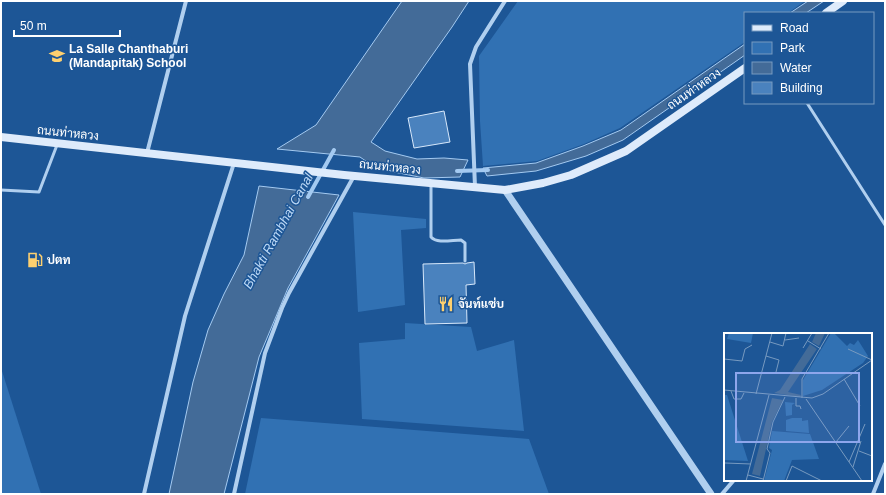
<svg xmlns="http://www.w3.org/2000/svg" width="886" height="495" font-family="Arial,Sarabun,sans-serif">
<rect width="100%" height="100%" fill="#1d5696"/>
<g fill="#3171b3">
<path d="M518 1H805L788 13H745V42L620 128 584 144 537 161 483 166 480 121 479 56Z"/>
<path d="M353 212 426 219V228L401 230 405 305 358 312Z"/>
<path d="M405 323 471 327 477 351 514 340 524 431 362 419 359 343 405 339Z"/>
<path d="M1 368 41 494H1Z"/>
<path d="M261 418 529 439 549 494H245Z"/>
</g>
<g fill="#436b98" stroke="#a4caf1">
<path d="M402 1H469L452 27 371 142 385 151 417 159 444 158 468 160 460 177 424 178 394 172 370 164 360 157 277 149 316 125Z"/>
<path d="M808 1H824L806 13H790Z"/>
<path d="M745 44V55L623 140 586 156 536 171 487 176 483 168 536 163 583 146 621 130Z"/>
<path d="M259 186 339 195 288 288 259 357 224 494H169L193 382 208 330 224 294 244 255Z"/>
</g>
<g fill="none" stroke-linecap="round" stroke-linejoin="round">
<g stroke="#a4caf1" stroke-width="4">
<path d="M457 171 488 170"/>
<path d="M308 197 334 150"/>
</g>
</g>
<g fill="#4a82be" stroke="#d7e8fb">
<path d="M444 111 450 142 414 148 408 118Z"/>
<path d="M474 262 475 284 466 285 467 323 425 324 423 264 463 263 465 264 467 263Z"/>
</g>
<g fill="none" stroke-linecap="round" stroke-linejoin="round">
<g stroke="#b0cfef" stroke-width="3">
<path d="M807 103 885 225"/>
<path d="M431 184V237C437 244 452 240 461 240L465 243V261"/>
<path d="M1 190 39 192 57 145"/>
</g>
<g stroke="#b0cfef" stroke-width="4">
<path d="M147 153 186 1"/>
<path d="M475 187 470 64 476 47 505 1"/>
<path d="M144 494 185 316 234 163"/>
<path d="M234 494 265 353 282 308 289 293 354 176"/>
<path d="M722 494 734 480"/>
<path d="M873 494 885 464"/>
</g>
<path stroke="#b0cfef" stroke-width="7" d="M505 190 711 494"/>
<g stroke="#deebfb" stroke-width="8">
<path d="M826 13 843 1"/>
<path d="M1 137 344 175 505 190 543 183 571 175 626 151 745 68"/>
</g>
</g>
<defs>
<symbol id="school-bare" viewBox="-9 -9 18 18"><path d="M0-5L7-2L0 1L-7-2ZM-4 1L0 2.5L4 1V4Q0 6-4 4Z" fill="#fed06f" stroke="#1d5696" stroke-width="2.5" paint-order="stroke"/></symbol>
<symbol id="fuel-bare" viewBox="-9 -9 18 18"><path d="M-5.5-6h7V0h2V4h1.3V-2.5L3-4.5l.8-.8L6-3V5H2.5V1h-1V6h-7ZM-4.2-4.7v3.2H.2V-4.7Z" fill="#fed06f" stroke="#1d5696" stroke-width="2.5" paint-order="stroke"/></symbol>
<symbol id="restaurant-bare" viewBox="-9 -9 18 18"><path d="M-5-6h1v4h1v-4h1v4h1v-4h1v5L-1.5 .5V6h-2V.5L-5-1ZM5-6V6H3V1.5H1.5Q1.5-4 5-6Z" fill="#fed06f" stroke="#1d5696" stroke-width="2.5" paint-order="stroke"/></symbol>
</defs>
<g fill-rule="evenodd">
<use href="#school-bare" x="46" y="45" width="22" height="22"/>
<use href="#fuel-bare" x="24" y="249" width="22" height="22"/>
<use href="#restaurant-bare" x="435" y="293" width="22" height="22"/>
</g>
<g text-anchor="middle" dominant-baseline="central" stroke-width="3" stroke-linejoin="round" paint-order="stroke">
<g font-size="12" font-weight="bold" fill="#fff" stroke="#1d5696" text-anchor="start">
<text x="69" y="49">La Salle Chanthaburi<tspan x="69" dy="14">(Mandapitak) School</tspan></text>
<text x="47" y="260">ปตท</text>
<text x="458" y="304">จันท์แซ่บ</text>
</g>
<g font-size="12" fill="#fff" stroke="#1d5696">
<text transform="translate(694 89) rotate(-35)">ถนนท่าหลวง</text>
<text transform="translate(68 133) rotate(6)">ถนนท่าหลวง</text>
<text transform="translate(390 167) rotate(6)">ถนนท่าหลวง</text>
</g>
<g font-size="13" font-style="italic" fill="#bdd9f6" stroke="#1d5696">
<text transform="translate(278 231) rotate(-61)">Bhakti Rambhai Canal</text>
</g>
</g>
<g transform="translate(724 333)">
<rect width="148" height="148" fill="#1d5696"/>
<path d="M5 0H29L27 10 3 6ZM107 0H110L123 13 126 10 130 12 134 7 144 23 139 30 98 57 79 63V47ZM0 62H3L24 128 0 127ZM61 69 71 70 68 72V82L62 83ZM68 85H78V88L84 87 85 100 62 98V87ZM48 98 86 101 95 126 68 127 60 148H40L48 117 45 115Z" fill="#3171b3"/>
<path d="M92 0H101L95 13 88 9ZM86 11 93 16 64 59 77 62 76 64 50 60 56 57ZM48 65 59 67 48 89 36 143 28 141Z" fill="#436b98"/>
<path fill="none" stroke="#779ac0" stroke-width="1" d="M61 7 75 5M84 8 97 16M46 9 59 13 62 0M79 15 88 0M124 16 148 27M42 23 55 27 52 39M0 26 18 28 21 16 28 12M120 46 136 73M0 57 88 65 99 61 148 27M7 58 10 66H17L20 60M32 61 48 0M72 65V73H76L77 76M78 65V46L105 0M82 66 138 148M112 109 125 93M135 118 148 123M125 129 141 91M1 130 27 131M129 134 137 108M24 142 39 146M22 148 45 62M39 148 46 120 43 116 49 89 61 64M62 148 68 133 98 148"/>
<path fill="#8ea6ec" fill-opacity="0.15" stroke="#8ea6ec" stroke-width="2" d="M12 40H135V109H12Z"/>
<rect width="148" height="148" fill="none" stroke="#fff" stroke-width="2"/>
</g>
<rect width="886" height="495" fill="none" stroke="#ffffff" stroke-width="4"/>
<rect x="744" y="12" width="130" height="92" fill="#1d5696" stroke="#779ac0"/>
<rect x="752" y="25" width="20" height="6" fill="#deebfb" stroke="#779ac0"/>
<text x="780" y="32" font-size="12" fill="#ffffff">Road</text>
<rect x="752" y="42" width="20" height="12" fill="#3171b3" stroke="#779ac0"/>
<text x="780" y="52" font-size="12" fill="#ffffff">Park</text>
<rect x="752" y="62" width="20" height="12" fill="#436b98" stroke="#779ac0"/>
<text x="780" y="72" font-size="12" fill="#ffffff">Water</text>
<rect x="752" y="82" width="20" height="12" fill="#4a82be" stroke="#779ac0"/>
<text x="780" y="92" font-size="12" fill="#ffffff">Building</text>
<path d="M14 30v6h106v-6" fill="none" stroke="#ffffff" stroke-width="2"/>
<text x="20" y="30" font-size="12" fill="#ffffff" stroke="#1d5696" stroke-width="3" paint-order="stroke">50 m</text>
</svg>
